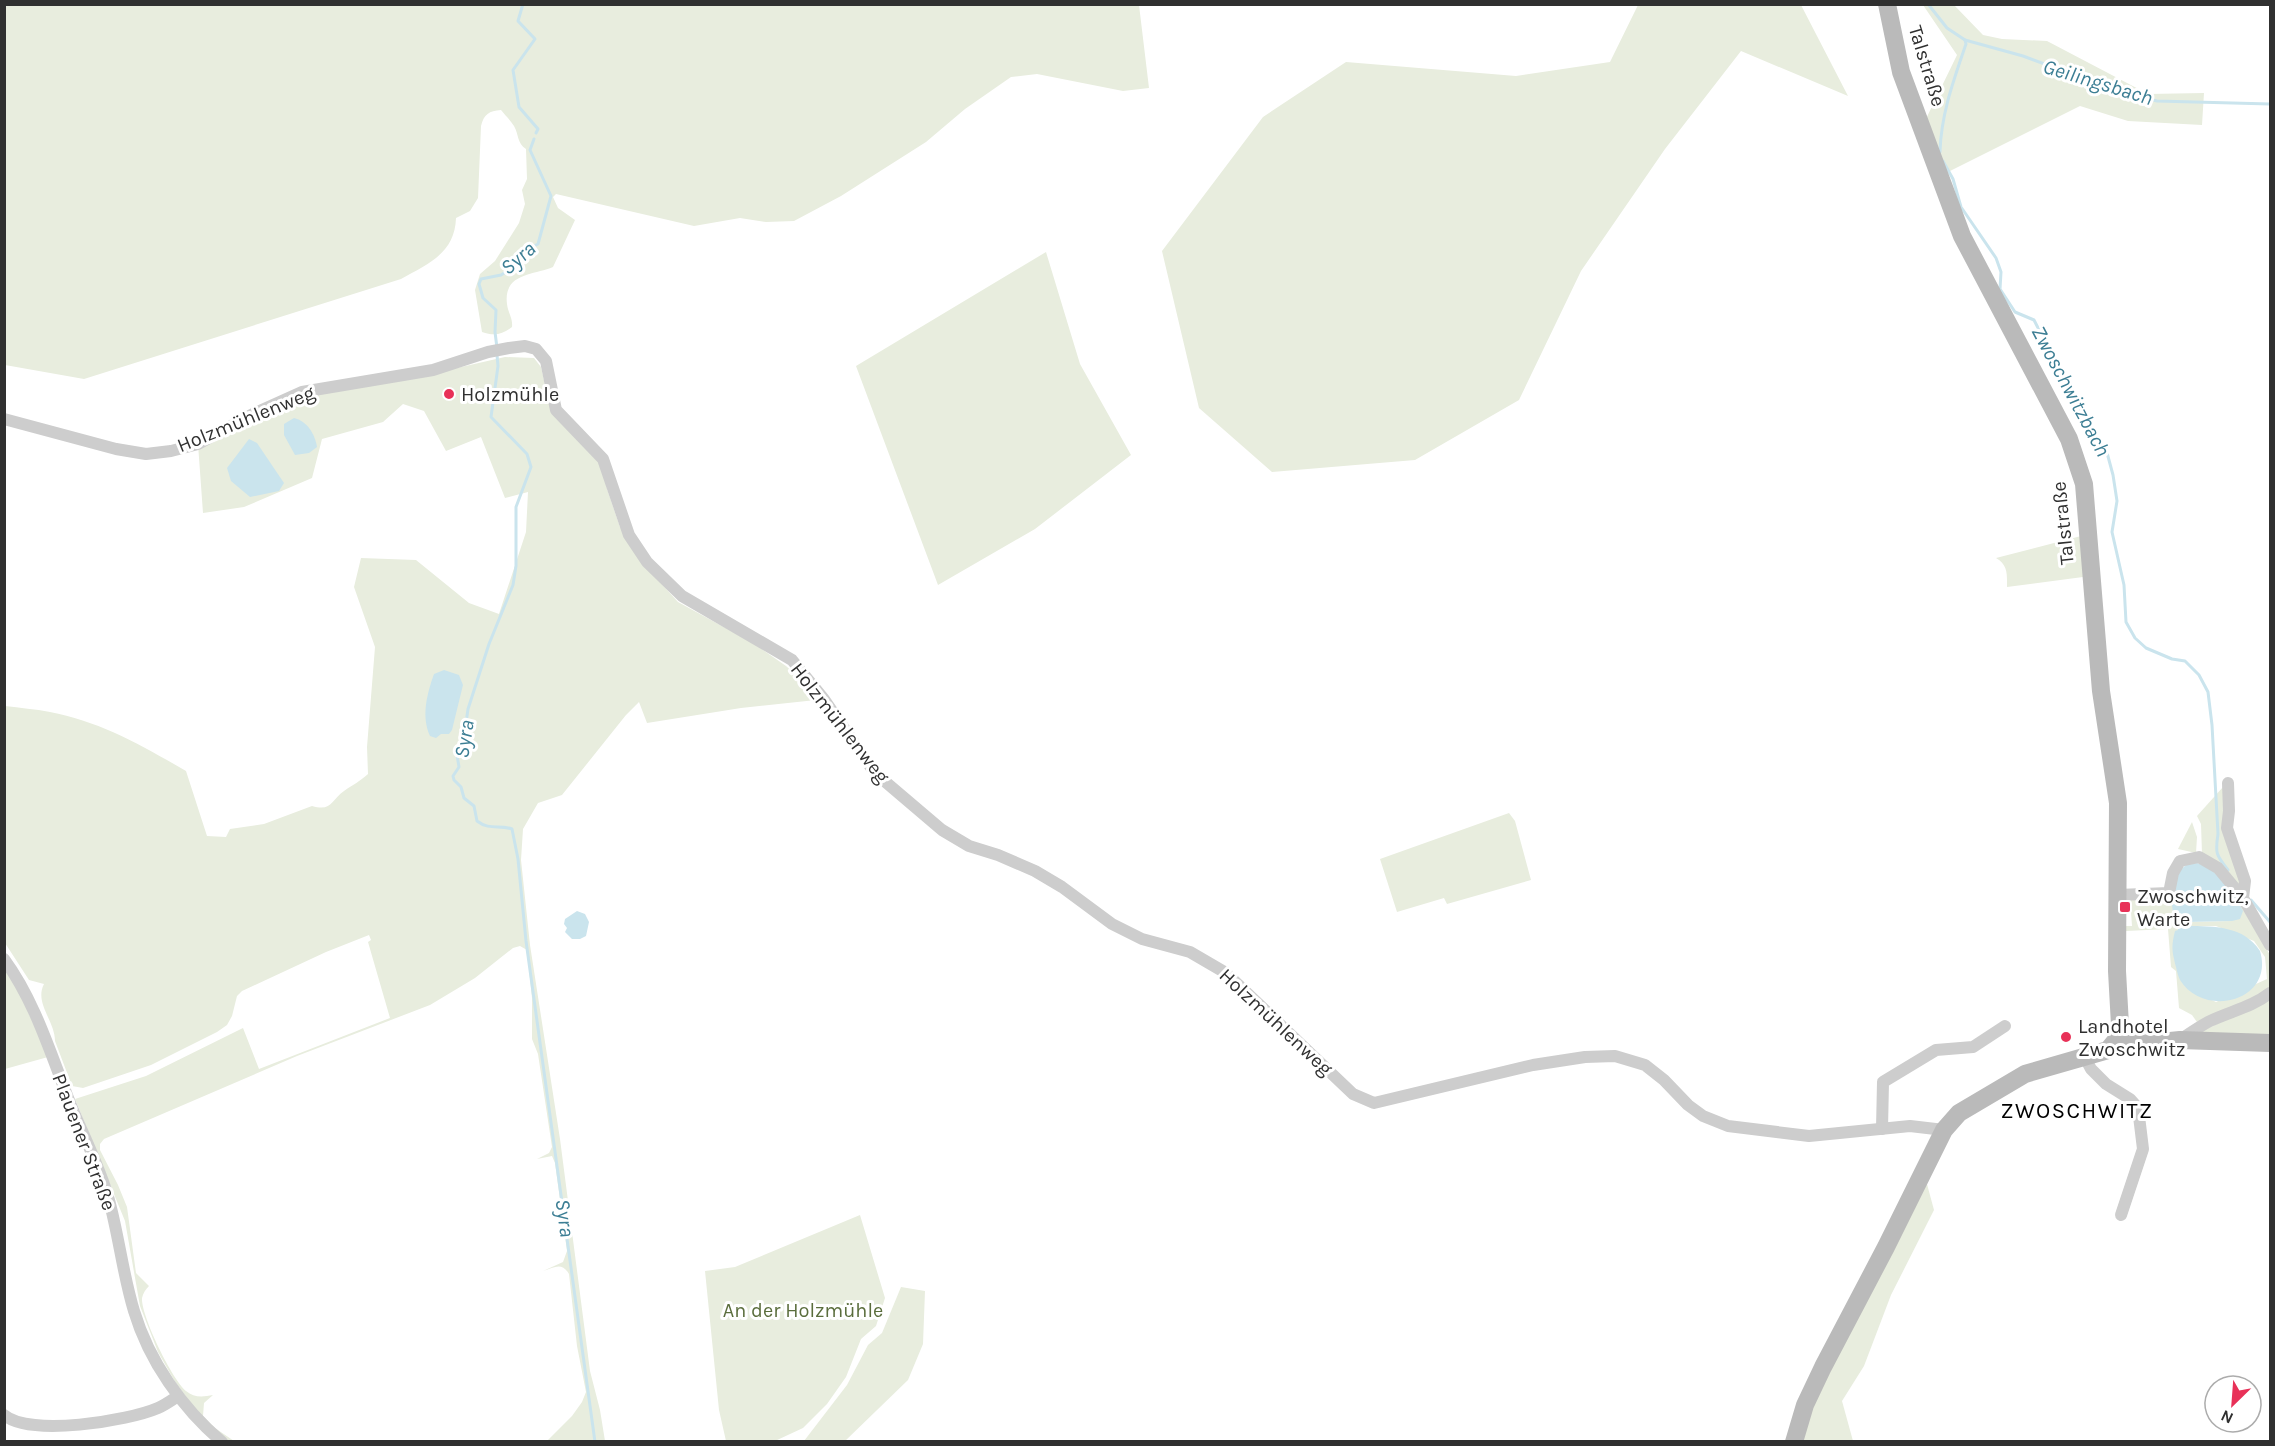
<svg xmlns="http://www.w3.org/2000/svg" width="2275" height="1446" font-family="Karla,sans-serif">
<rect width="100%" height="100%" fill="#fff"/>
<g fill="#e8edde">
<path d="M4 5H1139L1149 88 1123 91 1037 74 1011 77 965 109 926 142 841 196 794 221 766 222 740 218 694 226 556 194 553 197 558 208 575 220 553 267C534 275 503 273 507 304 508 313 513 318 512 327 502 335 494 336 482 332L475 290 480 274 495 261 519 223 525 204 522 190 527 179 526 149C517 143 519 135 514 126 511 121 505 115 501 110 489 111 484 114 481 126L478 198 470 211 456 218C455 253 428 264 401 279L84 379 5 365Z"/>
<path d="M1638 5H1801L1848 96 1741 51 1665 149 1581 271 1519 400 1415 460 1272 472 1199 408 1162 251 1263 117 1346 62 1516 76 1610 62Z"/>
<path d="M1923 5H1954L1983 35 2002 39 2047 41 2148 94 2204 93 2202 125 2128 121 2080 106 1940 176 1922 127 1957 55Z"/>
<path d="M1046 252 1080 364 1131 455 1035 529 938 585 856 366Z"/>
<path d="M505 357 534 358 541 367 551 411 605 468 607 489 620 527 651 572 678 602 753 643 786 666 806 684 816 700 741 708 647 723 639 702 626 715 562 795 538 803 523 829 521 860 530 945 560 1139 590 1371 600 1410 605 1441H547L572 1416 582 1402 586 1392 577 1346 569 1274C562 1262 555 1267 543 1271L563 1262 567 1251 555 1163 552 1156 537 1159 549 1153 552 1147 538 1054 532 1039V998L527 950 520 946 513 948 475 978 430 1005 297 1056 104 1139 100 1144V1150L118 1185 127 1207 136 1273 149 1286C146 1289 143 1293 142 1298 141 1316 172 1379 186 1391 194 1398 203 1397 213 1395L204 1403 203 1416 215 1428 234 1441 228 1442 202 1419 174 1380 158 1352 140 1306 125 1221 75 1099 146 1076 243 1028 259 1069 390 1018 368 942 371 940 369 935 326 952 242 991 237 996 232 1016 227 1025 217 1032 151 1065 83 1088 72 1086 55 1041C55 1021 34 1003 44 984L29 980 5 943V706C20 708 35 709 50 712 99 721 143 746 186 771L207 836 226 837 230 829 264 824 312 806C332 812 331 800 344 791 354 784 359 782 368 774L367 747 375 647 354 587 361 558 416 560 469 603 499 614 526 532 528 492 505 498 481 437 446 451 424 411 403 404 383 422 322 439 312 478 244 507 203 513 198 444 302 392 448 370Z"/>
<path d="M2081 536 2083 577 2007 587C2007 574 2008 565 1996 558Z"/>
<path d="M2223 787 2240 878 2239 886 2202 854 2201 824 2197 816Z"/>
<path d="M1509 813 1515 821 1531 880 1447 904 1444 898 1397 912 1380 859Z"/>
<path d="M2192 822 2197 837 2196 853 2178 849Z"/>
<path d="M2173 895 2178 930 2189 989 2216 1002 2267 979 2265 957 2254 941 2216 926H2186L2187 922 2232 921 2235 896 2270 955V990L2197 1022 2192 1015 2179 1008 2176 971 2171 967 2168 929 2126 931 2125 926H2132L2130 897Z"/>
<path d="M4 965 12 975 48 1057 5 1069Z"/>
<path d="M2270 999V1040L2200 1032Z"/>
<path d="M1924 1173 1934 1210 1891 1295 1864 1366 1842 1401 1853 1441 1794 1442Z"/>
<path d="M860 1215 885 1298 876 1326 861 1339 846 1377 827 1404 803 1428 775 1441H726L719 1410 705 1271 735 1267Z"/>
<path d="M901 1287 925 1291 923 1344 908 1380 845 1441H804L847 1385 868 1345 882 1333Z"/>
</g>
<g fill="#cae4ed">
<path d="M294 418C307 421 315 434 317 447L309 453 295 455 284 435V424Z"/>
<path d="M249 439 257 443 284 483 279 491 250 497 231 481 227 468Z"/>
<path d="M444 670 459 675 463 685 452 730 449 734H441L436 738 430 736C421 716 427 694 434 674Z"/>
<path d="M2197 863C2218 868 2233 893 2243 911L2240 919 2232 921 2187 922V926C2214 926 2244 926 2260 951 2275 1001 2204 1019 2180 980 2178 976 2177 971 2176 967 2172 951 2171 947 2175 931L2178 930V920C2167 909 2174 888 2176 874L2187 864Z"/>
<path d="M577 911 585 914 589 922 586 936 580 939H572L565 932 567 928 564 924 565 919Z"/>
</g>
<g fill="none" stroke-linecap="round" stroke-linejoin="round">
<g stroke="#cae4ed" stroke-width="3">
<path d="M523 4 518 21 535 39 513 70 519 107 538 129 536 133"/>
<path d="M1928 4 1947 28 1965 40 1966 44C1954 79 1941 114 1940 152"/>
<path d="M1965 40 2023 56 2123 93 2157 101 2270 104"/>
<path d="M1943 161 1953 179 1961 207 1996 258 2001 272 2000 289 2015 312 2034 320 2093 436 2106 449 2113 475 2117 501 2112 532 2124 585 2126 622 2135 638 2146 648 2172 659 2185 661 2199 675 2208 692 2212 725 2218 834C2215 853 2216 855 2228 870"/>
<path d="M497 348 495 332 496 310 483 298 479 284 481 279 501 275 512 268 522 252 538 244 551 196 530 150 534 139"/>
<path d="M497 355 498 366 491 417 527 454 531 467 516 507V566L513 585 489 644 468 709 466 723 469 732 457 755 459 767 453 776 454 780 461 787 464 798 474 806 477 821C490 831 499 824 512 829L518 859 526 941 595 1442"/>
<path d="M2251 900 2270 922"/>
</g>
<g stroke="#cdcdcd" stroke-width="12">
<path d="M4 419 116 449 146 454 171 451 198 444 253 414 302 392 433 370 488 352 509 348 525 346 536 349 546 361 556 410 603 459 629 535 647 562 682 596 792 660 823 698 875 773 942 830 969 846 998 855 1035 871 1062 887 1112 924 1142 939 1190 952 1226 973 1353 1094 1374 1103 1533 1065 1585 1057 1615 1056 1645 1065 1664 1080 1688 1105 1703 1116 1728 1126 1809 1136 1910 1126 1944 1130"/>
<path d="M2228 783 2229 811 2227 828 2245 881 2243 898 2270 945"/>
<path d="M2118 895 2169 893 2173 873 2180 861 2199 857 2218 868 2243 898"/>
<path d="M4 959C35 1001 51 1055 70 1103 83 1135 100 1167 109 1200 119 1237 123 1275 134 1311 149 1361 182 1408 222 1442"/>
<path d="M2181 1039C2191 1033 2200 1026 2210 1021 2231 1011 2252 1007 2270 993"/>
<path d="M2084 1056 2091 1069 2106 1084 2130 1099 2138 1108 2143 1149 2121 1215"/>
<path d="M1882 1129 1883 1082 1936 1050 1973 1047 2005 1026"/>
<path d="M4 1415C30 1437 128 1421 158 1408 165 1405 172 1400 178 1396"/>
</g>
<g stroke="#bababa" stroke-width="18">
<path d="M2117 1039 2141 1044 2180 1040 2270 1043"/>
<path d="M1794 1442 1805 1405 1823 1367 1886 1247 1944 1130 1959 1113 2025 1074 2108 1050 2117 1039 2120 1025 2117 971 2118 803 2101 691 2084 484 2069 439 1962 236 1901 72 1887 4"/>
</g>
</g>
<g fill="#e83158" stroke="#fff" stroke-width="2">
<circle cx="449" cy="394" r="6"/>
<rect x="2119" y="901" width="12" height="12" rx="3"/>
<circle cx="2066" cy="1037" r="6"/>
</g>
<g text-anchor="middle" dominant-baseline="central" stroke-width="6" stroke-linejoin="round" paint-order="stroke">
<g font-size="20" fill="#303030" stroke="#fff">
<text transform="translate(1927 66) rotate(73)">Talstraße</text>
<text transform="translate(246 419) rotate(-22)">Holzmühlenweg</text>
<text transform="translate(2063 523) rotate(-96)">Talstraße</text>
<text transform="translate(840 723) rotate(52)">Holzmühlenweg</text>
<text transform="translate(1276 1022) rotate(43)">Holzmühlenweg</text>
<text transform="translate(84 1142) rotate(69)">Plauener Straße</text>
</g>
<g font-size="20" fill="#303030" stroke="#fff" text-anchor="start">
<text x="461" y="394">Holzmühle</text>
<text x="2137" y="896">Zwoschwitz,<tspan x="2137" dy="23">Warte</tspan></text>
<text x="2078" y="1026">Landhotel<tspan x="2078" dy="23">Zwoschwitz</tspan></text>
</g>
<g font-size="20" fill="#5a6d3c" stroke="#fff">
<text x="803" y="1310">An der Holzmühle</text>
</g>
<g font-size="21" font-style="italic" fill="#3c7e94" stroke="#fff">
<text transform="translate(2098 82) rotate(17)">Geilingsbach</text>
<text transform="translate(518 258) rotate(-41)">Syra</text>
<text transform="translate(2071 391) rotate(62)">Zwoschwitzbach</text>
<text transform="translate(464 739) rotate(-81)">Syra</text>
<text transform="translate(565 1218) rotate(82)">Syra</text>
</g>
<g font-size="22" letter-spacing="1.5" fill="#000" stroke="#fff">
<text x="2077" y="1111">ZWOSCHWITZ</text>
</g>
</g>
<rect width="2275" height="1446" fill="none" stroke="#303030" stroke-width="12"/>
<g transform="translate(2233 1404) rotate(205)"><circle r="28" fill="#ffffff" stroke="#acacac" stroke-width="1.5"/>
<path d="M0-4.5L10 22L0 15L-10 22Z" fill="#e83158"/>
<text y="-9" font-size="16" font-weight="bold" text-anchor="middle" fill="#303030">N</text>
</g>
</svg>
